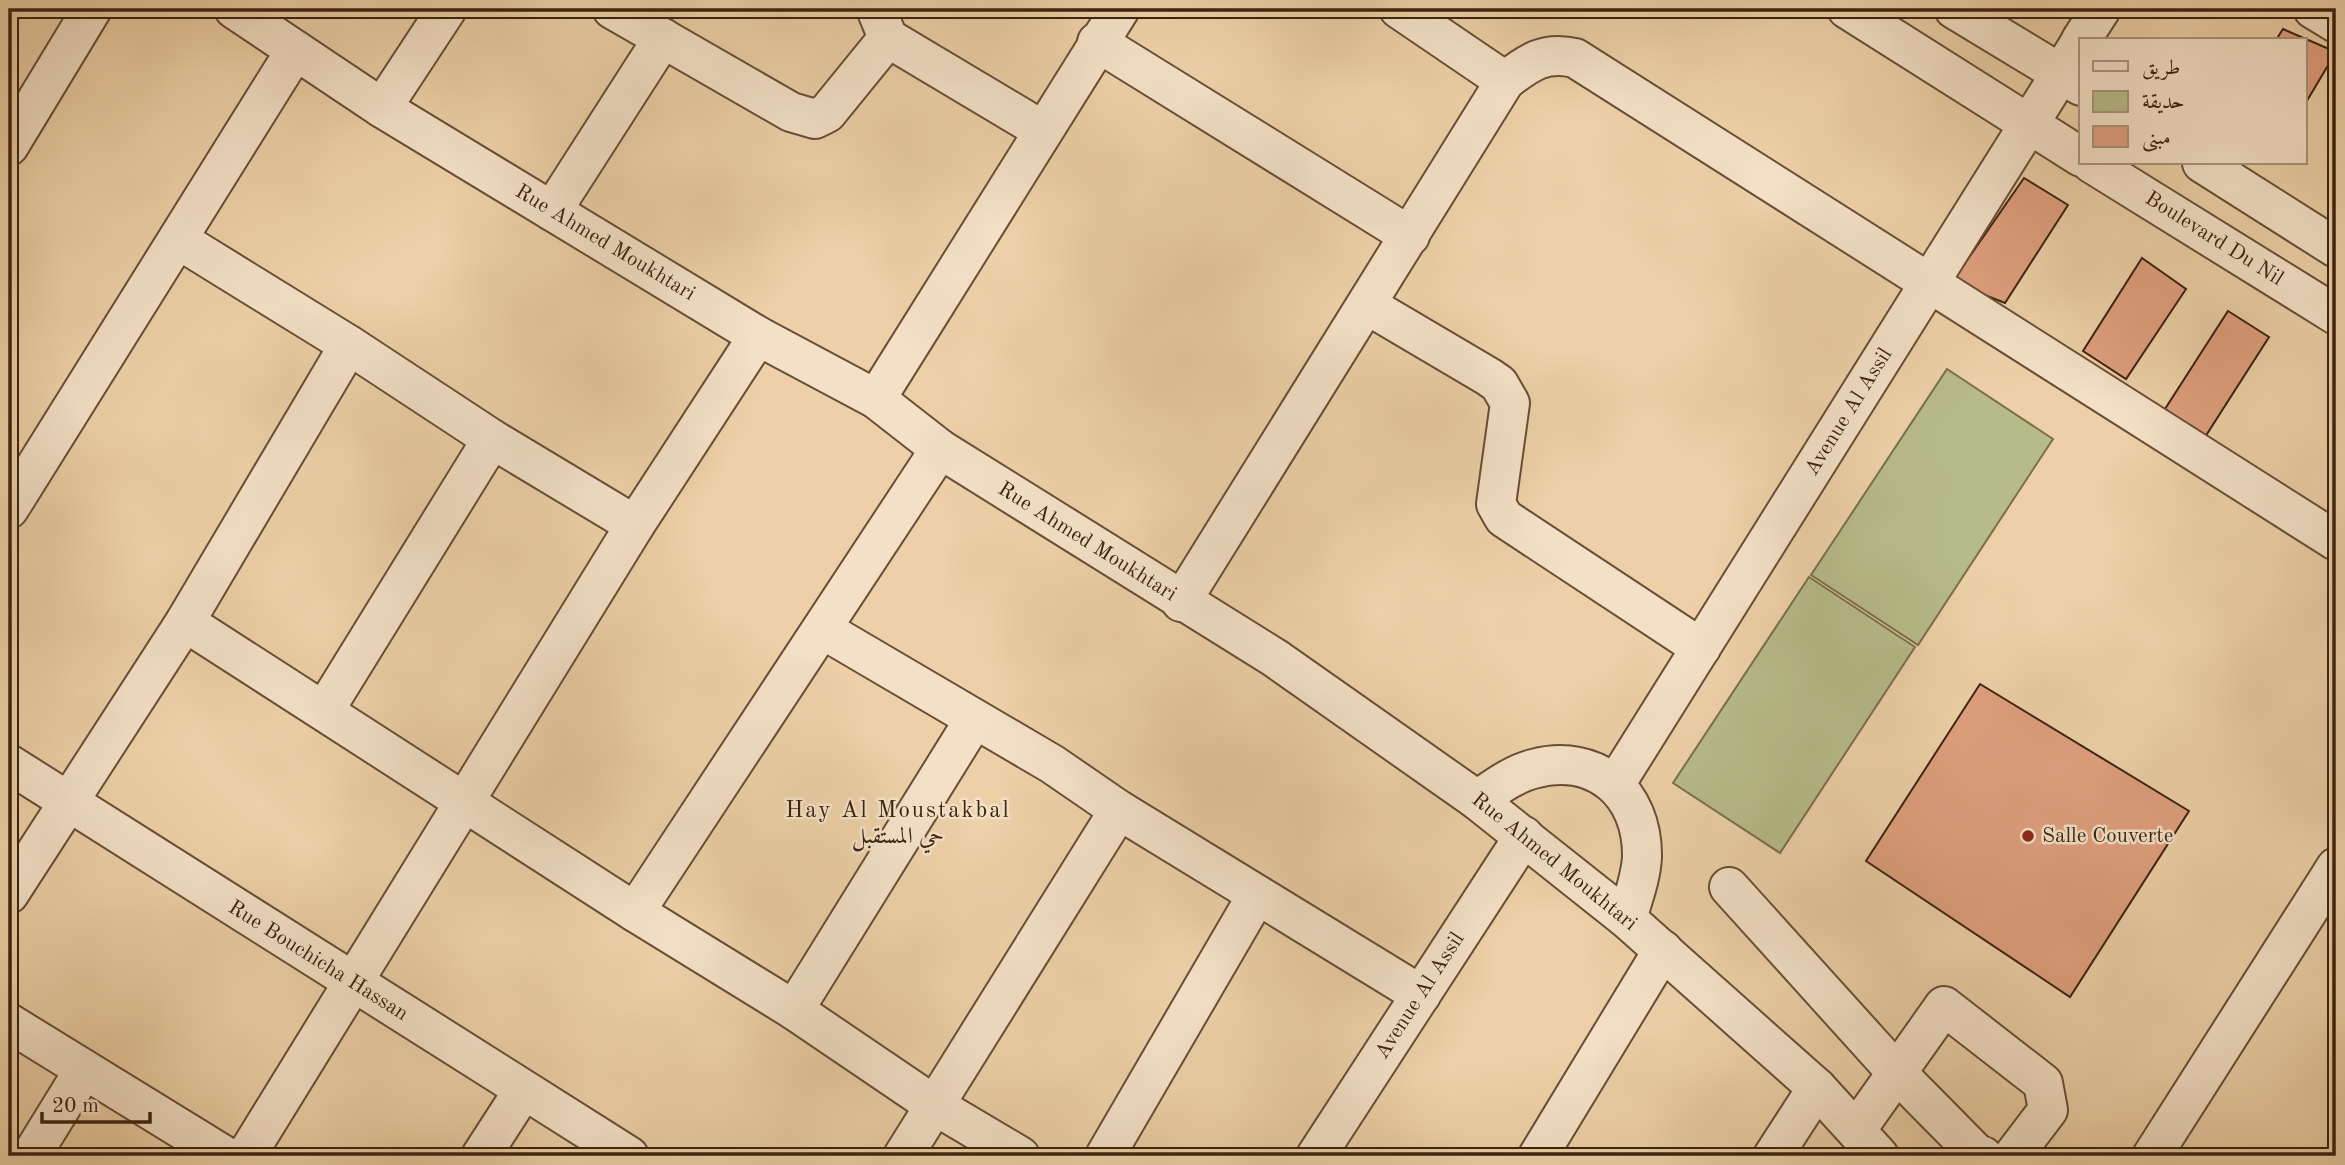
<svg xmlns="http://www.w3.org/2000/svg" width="2345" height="1165" font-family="'Old Standard TT',Amiri,serif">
<rect width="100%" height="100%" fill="#edd0a7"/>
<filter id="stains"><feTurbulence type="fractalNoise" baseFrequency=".00286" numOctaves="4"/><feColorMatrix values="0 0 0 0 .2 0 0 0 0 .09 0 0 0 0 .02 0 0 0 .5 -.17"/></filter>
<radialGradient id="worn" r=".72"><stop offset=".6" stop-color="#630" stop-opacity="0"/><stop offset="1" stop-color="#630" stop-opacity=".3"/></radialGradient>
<g fill="#b7bb88" stroke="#796f4c" stroke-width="2">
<path d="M1947 369 2053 439 1918 645 1811 575Z"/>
<path d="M1809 577 1915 647 1780 853 1673 783Z"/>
</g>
<g fill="#df9f7e" stroke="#3b2310" stroke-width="2">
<path d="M2283 29 2336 52 2305 104V40H2276Z"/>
<path d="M2024 178 2068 205 2005 303 1952 282Z"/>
<path d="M2142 258 2186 289 2126 379 2083 351Z"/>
<path d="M2228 311 2269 337 2205 437 2165 409Z"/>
<path d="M1980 684 2189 811 2070 997 1866 861Z"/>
</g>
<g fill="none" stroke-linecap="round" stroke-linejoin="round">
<defs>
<g id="minor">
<path d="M234 9 382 108 758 336 876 399 940 449 1275 658 1477 800 1627 919 1817 1088 1879 1156"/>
<path d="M612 9 791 112 815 119 827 113 888 38 876 9"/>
<path d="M1399 9 1505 81"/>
<path d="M1847 9 2081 157"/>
<path d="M1954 9 2081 86"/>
<path d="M2313 9 2336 23"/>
<path d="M888 38 1042 130"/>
<path d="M2081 40 2101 9"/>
<path d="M1097 42 1410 236"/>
<path d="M382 108 447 9"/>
<path d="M9 146 92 9"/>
<path d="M2091 163 2336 315"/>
<path d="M2202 163 2336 248"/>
<path d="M552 211 663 38"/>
<path d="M179 240 349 345 492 439 635 525"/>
<path d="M1367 305 1489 377 1499 384 1510 403 1496 504 1504 518 1701 648"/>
<path d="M876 399 1120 9"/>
<path d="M9 509 295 51"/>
<path d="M1181 602 1505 81C1529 62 1545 51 1575 58L2336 541"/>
<path d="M185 622 635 912 794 1010 934 1105 1020 1156"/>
<path d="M822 629 1052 764 1119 810 1421 995"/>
<path d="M324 711 492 439"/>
<path d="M9 764 629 1156"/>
<path d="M1616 783 2081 41"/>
<path d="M1477 800C1495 788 1513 774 1533 769 1596 752 1643 793 1642 857 1641 878 1633 898 1627 919"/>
<path d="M1729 887 1897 1073 1978 1155 1983 1156"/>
<path d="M9 894 185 622 349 345"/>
<path d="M635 912 940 449"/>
<path d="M794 1010 974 720"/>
<path d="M9 1023 225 1156"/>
<path d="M1857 1129 1944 1006 2043 1083 2048 1110 2013 1156"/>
<path d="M31 1156 84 1070"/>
<path d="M246 1156 635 525 758 336"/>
<path d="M481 1156 523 1091"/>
<path d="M903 1156 1119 810"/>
<path d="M1105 1156 1257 895"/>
<path d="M1316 1156 1524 836"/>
<path d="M1538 1156 1663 950"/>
<path d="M1773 1156 1817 1088"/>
<path d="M2152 1156 2336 867"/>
</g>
</defs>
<use href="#minor" stroke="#684e36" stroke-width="42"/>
<use href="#minor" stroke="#f3e0c6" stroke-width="38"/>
</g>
<circle fill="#8f2418" stroke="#f3e0c6" stroke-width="2.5" cx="2028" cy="836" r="7"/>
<g text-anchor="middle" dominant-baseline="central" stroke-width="5" stroke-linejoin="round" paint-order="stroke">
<g font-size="21" fill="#3b2310" stroke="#f3e0c6">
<text transform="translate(2214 239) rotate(32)">Boulevard Du Nil</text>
<text transform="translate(605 243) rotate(31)">Rue Ahmed Moukhtari</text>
<text transform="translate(1849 412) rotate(-58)">Avenue Al Assil</text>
<text transform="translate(1087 542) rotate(32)">Rue Ahmed Moukhtari</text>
<text transform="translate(1554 862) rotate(39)">Rue Ahmed Moukhtari</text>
<text transform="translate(318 961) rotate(32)">Rue Bouchicha Hassan</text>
<text transform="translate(1420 996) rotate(-57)">Avenue Al Assil</text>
</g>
<g font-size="21" fill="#3b2310" stroke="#f3e0c6" text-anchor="start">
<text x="2042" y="836">Salle Couverte</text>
</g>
<g font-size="23" letter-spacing="2" fill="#3b2310" stroke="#f3e0c6">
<text x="898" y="810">Hay Al Moustakbal<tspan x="898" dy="26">حي المستقبل</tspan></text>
</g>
</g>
<rect width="2345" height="1165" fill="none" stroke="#edd0a7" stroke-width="35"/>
<rect x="10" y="10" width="2324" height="1144" fill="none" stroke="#3b2310" stroke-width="3.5"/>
<rect x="18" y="18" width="2310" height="1130" fill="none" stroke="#3b2310" stroke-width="2"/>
<rect x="2079" y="38" width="228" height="126" fill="#f3e0c6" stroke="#a9947d" stroke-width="2"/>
<rect x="2093" y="61" width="35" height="10" fill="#f3e0c6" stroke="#a9947d" stroke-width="2"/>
<text x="2142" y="74" font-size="21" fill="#3b2310">طريق</text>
<rect x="2093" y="91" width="35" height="21" fill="#b7bb88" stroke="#a9947d" stroke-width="2"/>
<text x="2142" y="108" font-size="21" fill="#3b2310">حديقة</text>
<rect x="2093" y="126" width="35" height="21" fill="#df9f7e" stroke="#a9947d" stroke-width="2"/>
<text x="2142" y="144" font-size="21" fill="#3b2310">مبنى</text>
<path d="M42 1112v10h108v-10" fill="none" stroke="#3b2310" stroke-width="3.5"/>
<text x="52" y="1112" font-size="21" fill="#3b2310" stroke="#f3e0c6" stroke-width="5" paint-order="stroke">20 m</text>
<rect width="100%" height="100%" filter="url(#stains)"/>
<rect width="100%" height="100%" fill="url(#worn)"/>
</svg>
